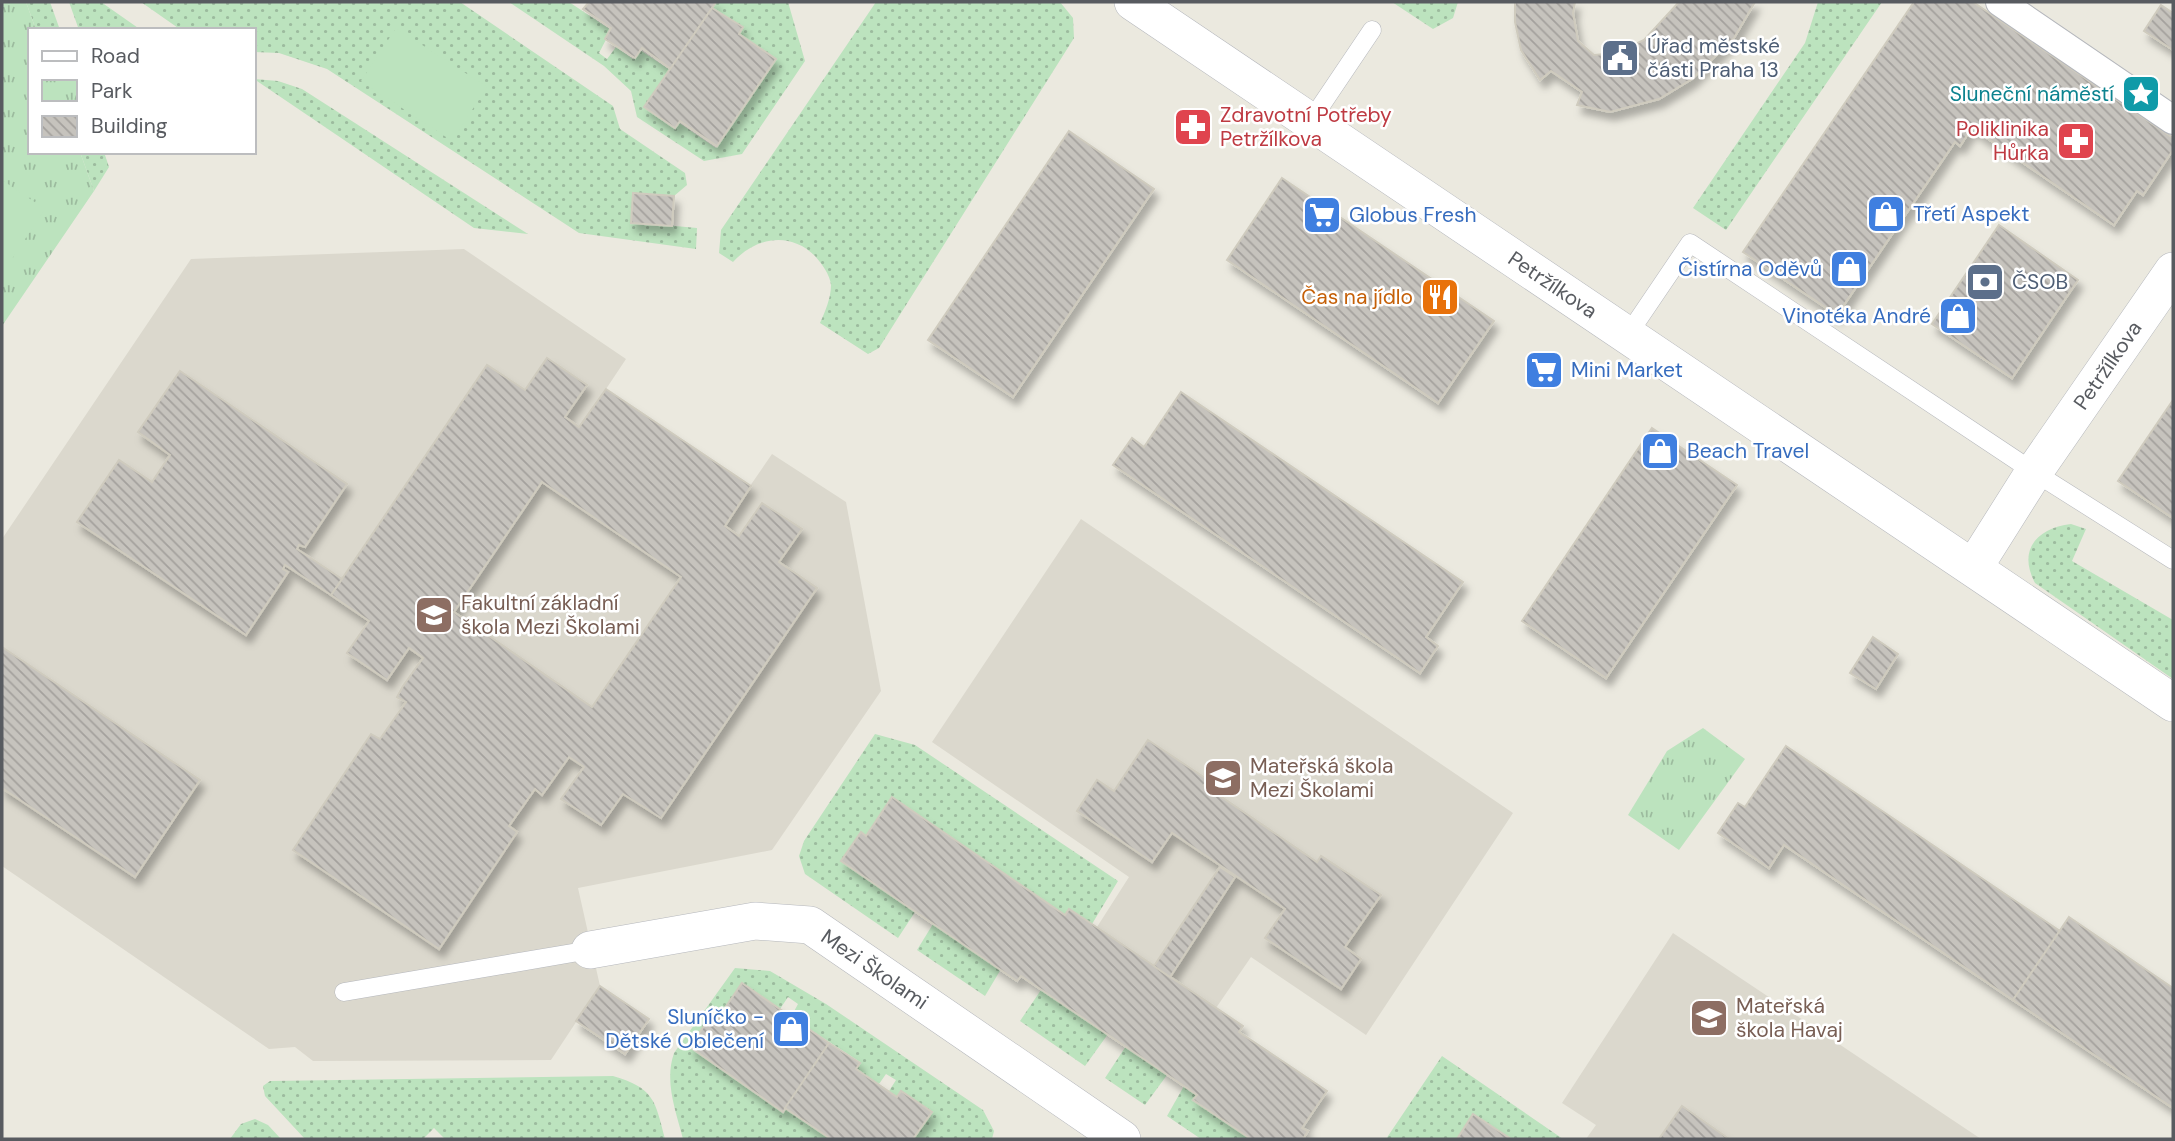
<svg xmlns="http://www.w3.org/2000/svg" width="2175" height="1141" font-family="'DM Sans',sans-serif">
<defs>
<pattern id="grass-dots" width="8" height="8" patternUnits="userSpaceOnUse" patternTransform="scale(1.75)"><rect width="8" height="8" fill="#bce3be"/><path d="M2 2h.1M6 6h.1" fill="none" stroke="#9cbb9e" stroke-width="1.8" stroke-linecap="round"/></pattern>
<pattern id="park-tufts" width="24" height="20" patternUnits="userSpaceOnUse" patternTransform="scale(1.75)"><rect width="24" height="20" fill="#bce3be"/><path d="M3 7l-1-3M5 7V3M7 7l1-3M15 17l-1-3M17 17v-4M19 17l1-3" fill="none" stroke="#9cbb9e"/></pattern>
<pattern id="building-back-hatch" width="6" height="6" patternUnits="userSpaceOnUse" patternTransform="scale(1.75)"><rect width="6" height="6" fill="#c6c3bd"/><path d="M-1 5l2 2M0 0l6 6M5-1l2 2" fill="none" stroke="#a4a19d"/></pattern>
<filter id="shadow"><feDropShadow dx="4.5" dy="8" stdDeviation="3.5" flood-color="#0004"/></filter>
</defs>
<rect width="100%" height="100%" fill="#ebe9df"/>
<g fill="#dbd8cd">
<path d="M464 249 626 359 606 389 750 486 772 454 846 502 881 691 772 850 578 888 600 986 551 1060 313 1061 295 1047 269 1049 2 866V539L191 259Z"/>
<path d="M1081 519 1513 813 1366 1035 1251 957 1216 1008 1097 927 1129 877 932 742Z"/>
<path d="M1673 933 1981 1139H1586L1596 1125 1562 1103Z"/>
</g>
<g fill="url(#grass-dots)">
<path d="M26 2H50L60 30H36Z"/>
<path d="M69 2H101L141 30H79Z"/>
<path d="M141 2H460L613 106 620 129 685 173 687 185 674 196 633 193 631 222 697 228 696 249 579 233 327 69 279 53 254 52V30H181Z"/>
<path d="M509 2H569L611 30 599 53 607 59 616 47 633 59 640 50 670 70 644 107 674 128 678 122 716 148 775 60 738 35 741 28 712 8 715 2H788L805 61 742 154 704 161 637 117 631 91 604 66Z"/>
<path d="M876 2H1060L1073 18 1074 38 879 348 868 354 820 323C825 312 831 298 831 285 830 275 822 264 815 256 790 231 756 237 733 262L719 253 721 230Z"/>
<path d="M1392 2H1458L1453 18 1433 29Z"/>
<path d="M1818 2H1882L1726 230 1693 208 1805 43Z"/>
<path d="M254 79 278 81 302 89 528 234 474 228Z"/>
<path d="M80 152H104L109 167 94 191Z"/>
<path d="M2071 524 2086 529 2072 561 2173 620V679L2035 583C2017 549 2038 528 2071 524Z"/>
<path d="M875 734 915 745 1118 881 1092 924 1070 909 1065 915 892 797 866 836 861 833 842 861 915 912 898 938 805 874 799 856 804 841Z"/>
<path d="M933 924 1001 969 985 996 917 950Z"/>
<path d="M735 968 770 971 826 1004 983 1110 994 1131 992 1139H913L931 1111 901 1091 897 1097 889 1091 896 1080 886 1074 879 1084 856 1069 860 1062 791 1017 798 1004 788 997 780 1009 742 983 716 1021 710 1018 690 1048 782 1112 785 1108 831 1139H683C676 1111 664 1082 674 1053Z"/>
<path d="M1041 990 1108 1034 1085 1066 1020 1021Z"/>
<path d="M1126 1046 1167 1075 1145 1105 1105 1078Z"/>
<path d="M1442 1056 1563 1139H1511L1474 1114 1457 1139H1386Z"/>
<path d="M613 1076C654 1088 655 1100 665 1139H445L434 1128 423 1139H305L265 1096 263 1086 270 1081Z"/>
<path d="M1184 1086 1197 1095 1194 1101 1251 1139H1201L1167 1116Z"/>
<path d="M255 1119 268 1125 281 1139H230L241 1124Z"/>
</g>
<g fill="url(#park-tufts)">
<path d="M2 2H26L36 30H30V152H80L94 191 2 326Z"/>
<path d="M1703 728 1745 759 1679 850 1628 815 1667 751Z"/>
</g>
<g fill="#bce3be">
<path d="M396 28 487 87 452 141 361 81Z"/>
<path d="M2 180 45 209 2 274Z"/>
</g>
<g fill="url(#building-back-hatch)" stroke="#cfcbbe" stroke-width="2" fill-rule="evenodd" filter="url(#shadow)">
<path d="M589 2H716L671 69 642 48 635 58 605 39 611 28 583 9Z"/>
<path d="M1515 2H1575L1573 13 1578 41 1594 55 1616 53 1644 40 1679 2H1755L1734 38 1692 79 1659 99 1610 112 1577 105 1582 92 1551 71 1540 80 1521 50 1515 22Z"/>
<path d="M1914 2H1973L2173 138V150L2143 195 2137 191 2114 225 1972 128 1960 146 1955 142 1837 315 1743 252Z"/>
<path d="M2161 5 2173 13V50L2144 31Z"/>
<path d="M712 8 743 27 739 34 776 59 717 146 680 121 675 128 644 107Z"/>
<path d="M1069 131 1154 189 1013 397 928 340Z"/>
<path d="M1282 178 1494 321 1438 403 1227 260Z"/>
<path d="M633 193 674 196 672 226 631 223Z"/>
<path d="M1999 225 2078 280 2012 378 1932 324Z"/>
<path d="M547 358 587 385 565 417 579 427 606 389 751 486 725 526 739 536 762 503 802 529 779 562 817 588 661 818 623 794 601 825 561 799 584 767 569 757 542 795 535 789 509 826 517 832 439 949 293 850 371 734 380 739 406 702 397 697 403 686 423 658 409 648 387 680 347 653 369 621 331 595 487 365 525 390ZM542 482 681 577 592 707 454 612Z"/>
<path d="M180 371 347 484 305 547 299 545 297 549 342 579 331 595 285 565 283 569 288 572 246 635 77 522 119 460 152 482 170 455 138 432Z"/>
<path d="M1181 392 1463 582 1426 637 1438 646 1420 673 1113 465 1132 438 1144 447Z"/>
<path d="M2173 400V518L2118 481Z"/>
<path d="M1652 428 1737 485 1606 678 1522 621Z"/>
<path d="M1873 637 1898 654 1876 689 1850 673Z"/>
<path d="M2 647 200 780 135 877 2 788Z"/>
<path d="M1148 740 1208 780 1204 785 1317 862 1321 856 1381 895 1345 947 1361 959 1341 989 1265 938 1285 909 1172 833 1152 862 1077 811 1097 780 1114 791Z"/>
<path d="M1786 746 2060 931 2013 1000 1784 845 1769 868 1718 833 1738 803 1745 807Z"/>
<path d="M892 797 1065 915 1069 909 1092 924 1243 1026 1239 1032 1327 1091 1302 1128 1308 1131 1303 1139H1251L1193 1100 1197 1095 1175 1080 1021 976 1017 981 1011 977 841 861 861 832 866 836Z"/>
<path d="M1220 867 1235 877 1170 977 1154 966Z"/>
<path d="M2069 917 2173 988V1108L2013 1000Z"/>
<path d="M742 983 829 1043 783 1112 690 1047 710 1017 716 1021Z"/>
<path d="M600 986 649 1019 625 1054 576 1021Z"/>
<path d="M829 1043 860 1063 856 1069 897 1097 901 1091 932 1112 913 1139H831L785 1108Z"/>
<path d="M1682 1106 1729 1139H1659Z"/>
<path d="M1473 1114 1511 1139H1457Z"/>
</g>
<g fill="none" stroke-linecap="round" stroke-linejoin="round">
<defs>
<g id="service">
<path d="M1310 122 1372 30"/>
<path d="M1627 336 1690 243 2034 472 2173 560"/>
<path d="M344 992 590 950"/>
</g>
<path id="pedestrian" d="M2000 2 2173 120"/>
<g id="minor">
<path id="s1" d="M1133 2 2173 703"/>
<path id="s2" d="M1974 567 2034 472 2173 271"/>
<path id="s3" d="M590 950 755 921 810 925 1122 1139"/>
</g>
</defs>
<use href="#service" stroke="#b5b7bc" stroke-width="19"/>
<use href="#pedestrian" stroke="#b5b7bc" stroke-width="30"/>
<use href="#minor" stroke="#b5b7bc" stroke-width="38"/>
<use href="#service" stroke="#fff" stroke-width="18"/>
<use href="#pedestrian" stroke="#fff" stroke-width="28"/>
<use href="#minor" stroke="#fff" stroke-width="37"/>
</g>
<defs>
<symbol id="civic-square" viewBox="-11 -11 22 22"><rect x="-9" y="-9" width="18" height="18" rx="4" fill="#5c6f8a" stroke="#fff"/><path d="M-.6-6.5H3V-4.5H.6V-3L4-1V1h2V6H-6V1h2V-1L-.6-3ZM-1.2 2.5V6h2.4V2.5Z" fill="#fff"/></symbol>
<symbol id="sight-square" viewBox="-11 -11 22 22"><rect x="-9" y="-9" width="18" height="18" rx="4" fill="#0f9aa8" stroke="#fff"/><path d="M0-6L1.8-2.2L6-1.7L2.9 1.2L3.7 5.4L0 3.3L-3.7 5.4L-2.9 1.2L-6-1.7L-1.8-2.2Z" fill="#fff"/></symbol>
<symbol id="pharmacy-square" viewBox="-11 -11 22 22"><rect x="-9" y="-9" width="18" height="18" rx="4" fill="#e0444e" stroke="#fff"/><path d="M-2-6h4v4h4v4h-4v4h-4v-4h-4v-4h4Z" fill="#fff"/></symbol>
<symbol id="shop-square" viewBox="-11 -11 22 22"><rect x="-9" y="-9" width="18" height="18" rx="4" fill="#3f7fe0" stroke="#fff"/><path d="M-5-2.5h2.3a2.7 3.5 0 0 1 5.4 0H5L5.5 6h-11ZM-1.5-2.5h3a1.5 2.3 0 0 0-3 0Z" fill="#fff"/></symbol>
<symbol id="supermarket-square" viewBox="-11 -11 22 22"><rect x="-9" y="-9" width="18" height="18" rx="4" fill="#3f7fe0" stroke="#fff"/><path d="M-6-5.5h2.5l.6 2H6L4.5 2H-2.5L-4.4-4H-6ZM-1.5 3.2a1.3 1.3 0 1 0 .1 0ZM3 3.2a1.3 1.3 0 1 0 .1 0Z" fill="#fff"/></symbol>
<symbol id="bank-square" viewBox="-11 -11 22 22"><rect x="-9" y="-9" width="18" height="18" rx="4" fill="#5c6f8a" stroke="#fff"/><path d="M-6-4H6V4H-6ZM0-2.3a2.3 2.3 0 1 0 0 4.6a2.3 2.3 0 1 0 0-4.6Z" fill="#fff"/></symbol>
<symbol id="restaurant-square" viewBox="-11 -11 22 22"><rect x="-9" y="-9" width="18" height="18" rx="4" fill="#e8710a" stroke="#fff"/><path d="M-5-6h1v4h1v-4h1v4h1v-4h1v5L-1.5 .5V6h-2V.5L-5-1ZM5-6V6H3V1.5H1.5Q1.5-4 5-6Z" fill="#fff"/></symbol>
<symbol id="school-square" viewBox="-11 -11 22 22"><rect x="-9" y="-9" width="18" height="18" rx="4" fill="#8d6e63" stroke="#fff"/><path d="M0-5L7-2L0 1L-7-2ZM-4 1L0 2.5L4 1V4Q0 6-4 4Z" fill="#fff"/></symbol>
</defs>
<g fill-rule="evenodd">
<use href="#civic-square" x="1598" y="36" width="44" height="44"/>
<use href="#sight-square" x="2119" y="72" width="44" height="44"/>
<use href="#pharmacy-square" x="1171" y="105" width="44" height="44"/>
<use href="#pharmacy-square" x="2054" y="119" width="44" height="44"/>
<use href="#shop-square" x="1864" y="192" width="44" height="44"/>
<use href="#supermarket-square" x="1300" y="193" width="44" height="44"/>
<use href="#shop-square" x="1827" y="247" width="44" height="44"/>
<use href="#bank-square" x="1963" y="260" width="44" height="44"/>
<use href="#restaurant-square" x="1418" y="275" width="44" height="44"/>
<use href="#shop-square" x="1936" y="294" width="44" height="44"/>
<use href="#supermarket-square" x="1522" y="348" width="44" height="44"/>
<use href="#shop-square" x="1638" y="429" width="44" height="44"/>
<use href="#school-square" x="412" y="593" width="44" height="44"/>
<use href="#school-square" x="1201" y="756" width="44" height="44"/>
<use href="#school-square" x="1687" y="996" width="44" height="44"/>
<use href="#shop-square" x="769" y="1007" width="44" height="44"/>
</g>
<g text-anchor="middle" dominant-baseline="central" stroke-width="5" stroke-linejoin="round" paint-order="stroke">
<g font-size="21" fill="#4e5e75" stroke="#fff" text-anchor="start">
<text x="1647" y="46">Úřad městské<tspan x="1647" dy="24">části Praha 13</tspan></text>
<text x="2012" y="282">ČSOB</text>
</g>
<g font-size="21" fill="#0d838f" stroke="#fff" text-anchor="end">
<text x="2114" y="94">Sluneční náměstí</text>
</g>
<g font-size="21" fill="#be3a42" stroke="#fff" text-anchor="start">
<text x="1220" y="115">Zdravotní Potřeby<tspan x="1220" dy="24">Petržílkova</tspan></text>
<text x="2049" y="129" text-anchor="end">Poliklinika<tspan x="2049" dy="24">Hůrka</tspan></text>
</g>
<g font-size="21" fill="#366cbe" stroke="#fff" text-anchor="start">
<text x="1913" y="214">Třetí Aspekt</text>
<text x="1349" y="215">Globus Fresh</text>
<text x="1822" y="269" text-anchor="end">Čistírna Oděvů</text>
<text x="1931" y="316" text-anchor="end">Vinotéka André</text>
<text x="1571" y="370">Mini Market</text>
<text x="1687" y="451">Beach Travel</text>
<text x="764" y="1017" text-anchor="end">Sluníčko -<tspan x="764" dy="24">Dětské Oblečení</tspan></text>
</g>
<g font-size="21" fill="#585b60" stroke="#fff">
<text stroke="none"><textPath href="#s1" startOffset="506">Petržílkova</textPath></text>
<text stroke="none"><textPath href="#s2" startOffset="242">Petržílkova</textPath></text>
<text stroke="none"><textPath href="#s3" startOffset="301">Mezi Školami</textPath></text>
</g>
<g font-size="21" fill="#c56008" stroke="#fff" text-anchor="end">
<text x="1413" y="297">Čas na jídlo</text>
</g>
<g font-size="21" fill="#785e54" stroke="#fff" text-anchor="start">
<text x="461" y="603">Fakultní základní<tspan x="461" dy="24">škola Mezi Školami</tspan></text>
<text x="1250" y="766">Mateřská škola<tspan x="1250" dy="24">Mezi Školami</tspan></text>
<text x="1736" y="1006">Mateřská<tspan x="1736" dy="24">škola Havaj</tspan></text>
</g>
</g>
<rect width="2175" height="1141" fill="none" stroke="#585b60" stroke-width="7"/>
<rect x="28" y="28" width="228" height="126" fill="#ffffff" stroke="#bcbdbf" stroke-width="2"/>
<rect x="42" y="51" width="35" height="10" fill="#ffffff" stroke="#bcbdbf" stroke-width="2"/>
<text x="91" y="63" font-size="21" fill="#585b60">Road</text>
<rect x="42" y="80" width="35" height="21" fill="url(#park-tufts)" stroke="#bcbdbf" stroke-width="2"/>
<text x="91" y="98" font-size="21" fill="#585b60">Park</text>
<rect x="42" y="116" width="35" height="21" fill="url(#building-back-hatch)" stroke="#bcbdbf" stroke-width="2"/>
<text x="91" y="133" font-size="21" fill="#585b60">Building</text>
</svg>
